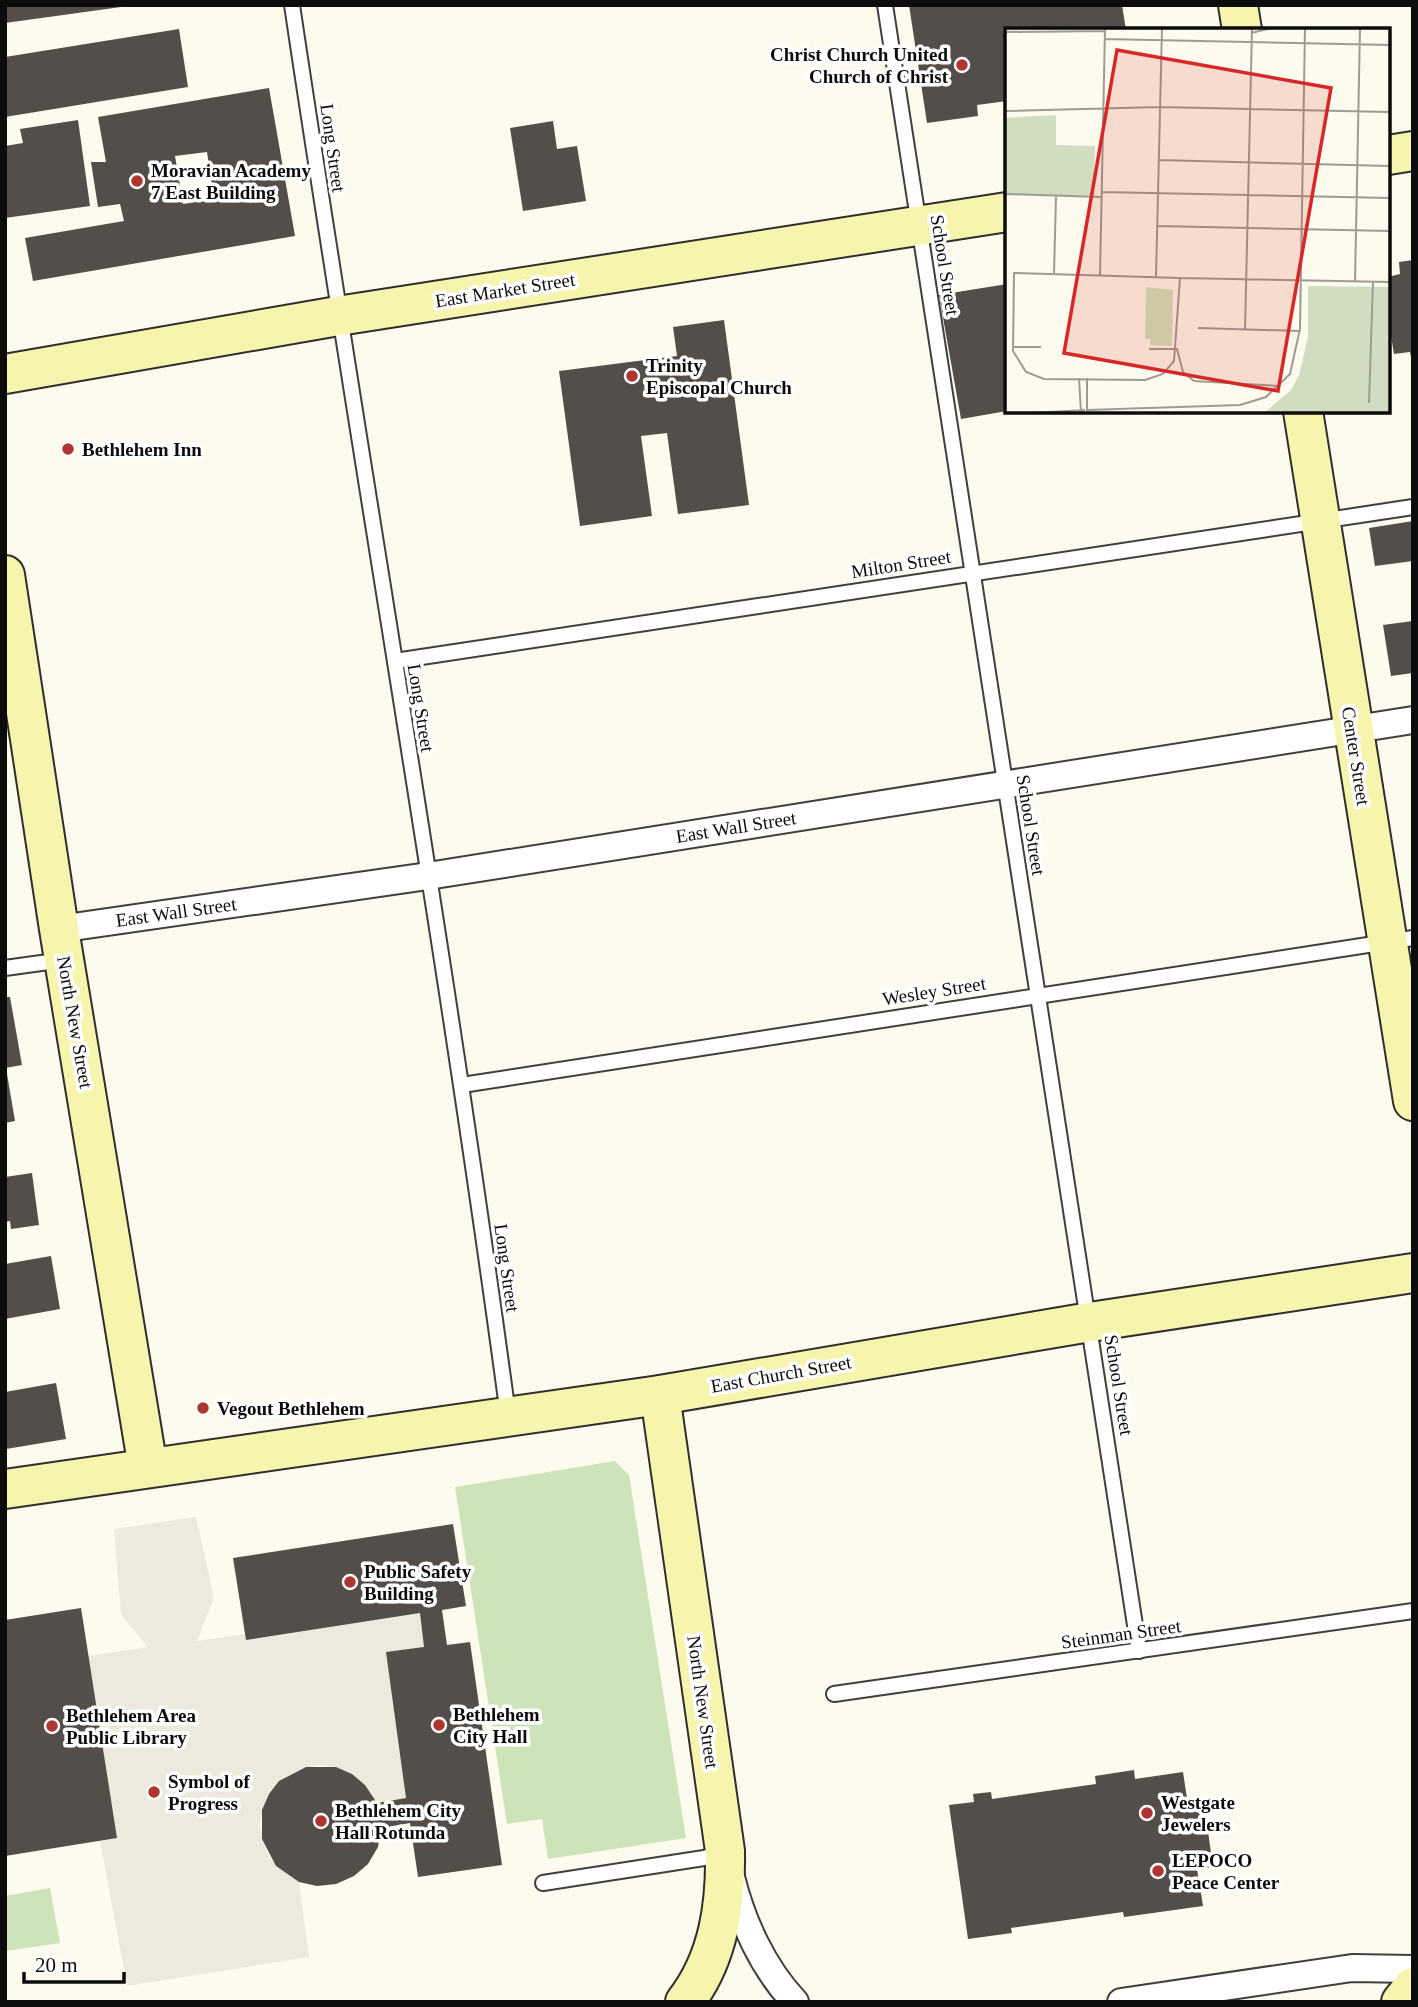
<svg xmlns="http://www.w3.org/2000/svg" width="1418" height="2007" font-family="'Times New Roman',serif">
<rect width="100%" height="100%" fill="#fdfbed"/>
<g fill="#cde4ba">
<path d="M615 1461 629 1475 686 1838 548 1859 542 1819 507 1824 455 1487Z"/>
<path d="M50 1888 60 1943 5 1951V1896Z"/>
</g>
<path fill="#ece9dd" d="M196 1517 214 1598 197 1641 245 1634 246 1640 420 1613 424 1647 406 1798 377 1803 365 1785 352 1774 336 1767 319 1765 293 1772 269 1794 262 1810 260 1827 266 1851 276 1866 299 1882 309 1957 127 1986 100 1841 117 1838 88 1656 148 1647 121 1615 114 1529Z"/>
<g fill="#534e49" fill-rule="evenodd">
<path d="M5 5H121V7L5 23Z"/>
<path d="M909 5H1122L1126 30H1007V101L977 105 978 116 927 123Z"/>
<path d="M179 29 188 87 5 117V57Z"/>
<path d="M269 88 295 236 33 281 25 238 124 221 120 204 98 207 91 162H106L98 117ZM207 152 214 199 183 204 175 156Z"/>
<path d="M78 120 90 206 5 218V146L23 143 20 129Z"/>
<path d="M553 121 557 149 577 146 586 201 523 211 510 128Z"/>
<path d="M1413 260V357H1411L1410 352 1394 354 1388 318V277L1400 274 1399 262Z"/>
<path d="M1007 284V411L961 419 939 295Z"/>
<path d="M724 320 749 505 678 514 667 433 641 436 652 516 580 526 559 371 677 356 673 327Z"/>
<path d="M1413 521V561L1375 566 1369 528Z"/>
<path d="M1413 621V673L1391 676 1383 625Z"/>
<path d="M5 997H10L22 1065 5 1068Z"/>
<path d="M7 1074 15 1121 5 1123V1075Z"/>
<path d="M32 1173 39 1225 11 1229 10 1221 5 1222V1177Z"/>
<path d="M51 1256 60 1309 5 1319V1264Z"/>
<path d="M56 1383 66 1439 6 1449 5 1392Z"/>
<path d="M453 1524 466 1606 442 1610 447 1645 470 1642 502 1865 418 1877 410 1823 381 1828 378 1847 368 1864 354 1876 336 1884 317 1886 299 1882 276 1866 262 1839V1810L269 1794 279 1781 306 1767H336L352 1774 365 1785 377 1803 406 1798 386 1652 424 1647 420 1613 246 1640 233 1558Z"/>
<path d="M81 1608 117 1838 5 1856V1620Z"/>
<path d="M1134 1770 1135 1779 1183 1772 1188 1805 1204 1803 1213 1867 1197 1869 1203 1906 1124 1917 1123 1912 1011 1928 1012 1933 968 1939 949 1805 974 1802 973 1794 991 1792 992 1799 1096 1784 1095 1776Z"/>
</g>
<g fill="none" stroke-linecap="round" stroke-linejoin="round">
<defs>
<g id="lane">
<path d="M292 5C362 475 445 944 508 1415"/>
<path d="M885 5 1139 1651"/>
<path d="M395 661 1413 507"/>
<path d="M5 968 63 960"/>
<path d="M462 1085 1413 938"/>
<path d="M834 1694 1413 1611"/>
<path d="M543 1883 704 1858 724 1851"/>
</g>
<g id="street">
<path d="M59 929 428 876 1413 720"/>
<path d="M731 1877C742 1922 763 1968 795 2002"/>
<path d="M1121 2002 1352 1968 1413 1969"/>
</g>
<g id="secondary">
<path d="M1238 5 1242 30"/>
<path d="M1388 155 1413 151"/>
<path d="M5 374 338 316 1007 212"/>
<path d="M1303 411 1413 1101"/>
<path d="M5 575 59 929 148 1468"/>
<path d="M660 1395 725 1851C726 1904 719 1958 685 2002"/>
<path d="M5 1489 660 1395 1090 1322 1413 1273"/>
<path d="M1401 2002 1413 1987"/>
</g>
</defs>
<use href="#lane" stroke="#3f3f3f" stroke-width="18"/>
<use href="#street" stroke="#3f3f3f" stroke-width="30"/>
<use href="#secondary" stroke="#2e2e2e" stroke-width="42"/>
<use href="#lane" stroke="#fff" stroke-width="14"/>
<use href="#street" stroke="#fff" stroke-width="26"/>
<use href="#secondary" stroke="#f7f4ae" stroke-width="38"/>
</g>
<g fill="#ae3532" stroke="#fff" stroke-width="2.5">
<circle cx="962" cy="65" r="7"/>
<circle cx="137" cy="181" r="7"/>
<circle cx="632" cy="376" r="7"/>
<circle cx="68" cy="449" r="7"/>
<circle cx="203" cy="1408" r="7"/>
<circle cx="350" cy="1582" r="7"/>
<circle cx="439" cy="1725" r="7"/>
<circle cx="52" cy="1726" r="7"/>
<circle cx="154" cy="1792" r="7"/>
<circle cx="1147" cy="1813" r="7"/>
<circle cx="321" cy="1821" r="7"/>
<circle cx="1158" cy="1871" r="7"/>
</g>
<g text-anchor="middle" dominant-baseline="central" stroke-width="7" stroke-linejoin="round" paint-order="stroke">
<g font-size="19" font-weight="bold" fill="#0c0c0c" stroke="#fff" text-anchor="start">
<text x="948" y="54" text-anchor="end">Christ Church United<tspan x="948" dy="22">Church of Christ</tspan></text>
<text x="151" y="170">Moravian Academy<tspan x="151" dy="22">7 East Building</tspan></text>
<text x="646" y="365">Trinity<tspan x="646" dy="22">Episcopal Church</tspan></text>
<text x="82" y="449">Bethlehem Inn</text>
<text x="217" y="1408">Vegout Bethlehem</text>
<text x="364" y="1571">Public Safety<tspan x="364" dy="22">Building</tspan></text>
<text x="453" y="1714">Bethlehem<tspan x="453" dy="22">City Hall</tspan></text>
<text x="66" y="1715">Bethlehem Area<tspan x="66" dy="22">Public Library</tspan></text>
<text x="168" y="1781">Symbol of<tspan x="168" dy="22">Progress</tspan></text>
<text x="1161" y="1802">Westgate<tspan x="1161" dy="22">Jewelers</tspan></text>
<text x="335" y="1810">Bethlehem City<tspan x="335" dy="22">Hall Rotunda</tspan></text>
<text x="1172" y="1860">LEPOCO<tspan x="1172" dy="22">Peace Center</tspan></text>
</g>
<g font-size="19" fill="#0c0c0c" stroke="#fff">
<text transform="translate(333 148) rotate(82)">Long Street</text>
<text transform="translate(945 265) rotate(81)">School Street</text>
<text transform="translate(505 290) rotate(-9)">East Market Street</text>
<text transform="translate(901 564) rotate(-9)">Milton Street</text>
<text transform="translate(421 708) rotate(81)">Long Street</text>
<text transform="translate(1356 756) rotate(81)">Center Street</text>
<text transform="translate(1031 825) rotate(81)">School Street</text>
<text transform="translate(736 827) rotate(-9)">East Wall Street</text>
<text transform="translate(176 912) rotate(-8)">East Wall Street</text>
<text transform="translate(934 991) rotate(-9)">Wesley Street</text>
<text transform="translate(75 1022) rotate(80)">North New Street</text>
<text transform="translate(507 1268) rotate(82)">Long Street</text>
<text transform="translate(781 1374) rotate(-10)">East Church Street</text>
<text transform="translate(1119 1385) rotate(81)">School Street</text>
<text transform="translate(1121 1634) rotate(-8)">Steinman Street</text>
<text transform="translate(703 1702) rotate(82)">North New Street</text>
</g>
</g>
<g transform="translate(1005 28)">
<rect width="385" height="385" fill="#fdfbed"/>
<path d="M141 259 168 262 167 318 145 317V311H140Z" fill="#cde4ba"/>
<path d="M51 87V117L90 118 89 168 0 166V90ZM303 258 385 259V385H259L286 362 294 347 303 309Z" fill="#d1ddc0"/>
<path fill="none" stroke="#9d9b93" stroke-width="2" d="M0 4 99 3M246 5 267 0M99 11 385 17M0 83 155 79 385 84M154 132 385 138M96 164 385 170M0 166 96 169M153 198 385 203M9 245 175 250 169 333 158 346 140 352 39 351 21 344 8 323ZM49 246 51 167M95 248 100 0M151 249 157 0M175 250 385 254M350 254 355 0M193 300 295 303M240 302 247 0M8 319H36M144 321H172L178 344 189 353 275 358M74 350 76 385M82 350V383M364 375 368 254M82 382 235 377 261 369 285 346 295 301 300 0M27 385 80 382"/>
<path fill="#d62828" fill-opacity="0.15" stroke="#d62828" stroke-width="3.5" d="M112 22 326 60 273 363 59 325Z"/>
<rect width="385" height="385" fill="none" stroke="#0c0c0c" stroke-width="3.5"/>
</g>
<rect width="1418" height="2007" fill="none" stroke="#0c0c0c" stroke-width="14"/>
<path d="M24 1972v10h100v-10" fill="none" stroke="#0c0c0c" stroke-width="3.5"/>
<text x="35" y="1972" font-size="21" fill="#0c0c0c" stroke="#ffffff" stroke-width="5" paint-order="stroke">20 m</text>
</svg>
